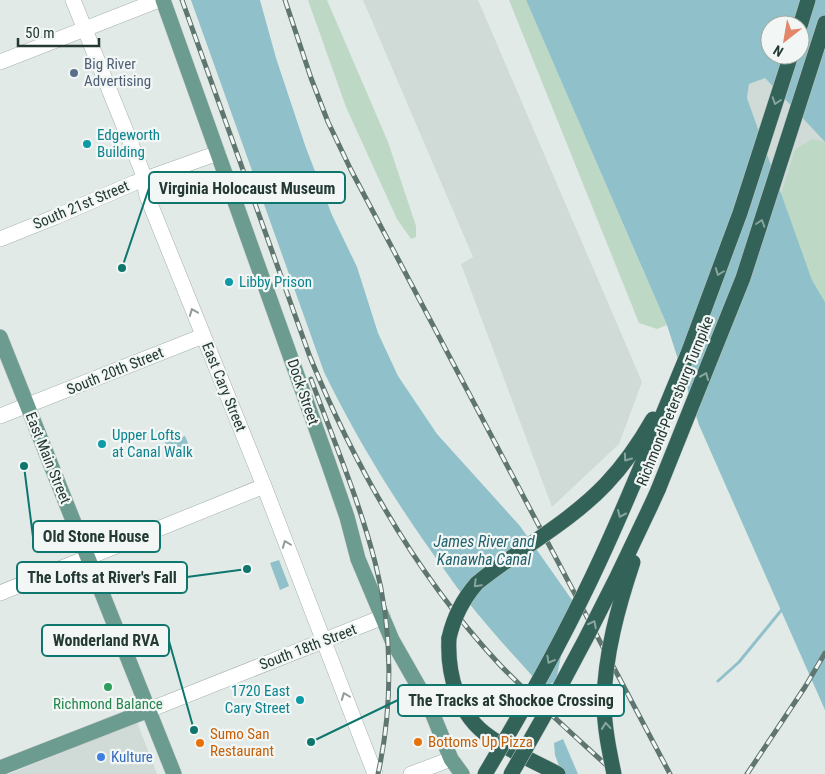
<svg xmlns="http://www.w3.org/2000/svg" width="825" height="774" font-family="'Roboto Condensed',sans-serif">
<rect width="100%" height="100%" fill="#e2eae7"/>
<g fill="#d0dad6">
<path d="M363 0H478L642 382 619 444 552 507 461 264 473 257Z"/>
<path d="M765 78 825 142V302L812 280 747 98 749 84Z"/>
<path d="M137 722 157 774H9Z"/>
</g>
<g fill="#bdd9c5">
<path d="M308 0H327L388 142 416 226V237L411 239 397 219 346 107Z"/>
<path d="M509 0H526L667 325 657 329 639 323Z"/>
<path d="M812 139 825 142V302L812 280 781 194 795 150Z"/>
</g>
<g fill="#90c0c9" fill-rule="evenodd">
<path d="M191 0H260L276 58 306 148 332 215 357 267 378 333 398 376 437 434 520 526 572 600 556 681 543 688C510 651 474 613 446 572 400 509 358 442 324 372Z"/>
<path d="M526 0H825V142L765 78 749 84 747 98 812 280 825 302V710L699 425 667 325ZM770 25H800V55H770Z"/>
<path d="M185 436 192 453 175 459 170 447 166 445 165 442 167 439 172 441Z"/>
<path d="M279 560 289 586 280 590 270 563Z"/>
<path d="M563 739 578 774H562L555 755 554 743Z"/>
</g>
<g fill="none" stroke-linecap="round" stroke-linejoin="round">
<path stroke="#90c0c9" stroke-width="3" d="M718 681 739 662 784 607"/>
<defs>
<g id="minor">
<path d="M73 0 142 171 147 196 264 486 375 774"/>
<path d="M0 62 159 0"/>
<path d="M0 239 55 217 134 183 218 153"/>
<path d="M0 416 203 336"/>
<path d="M0 593 264 486"/>
<path d="M149 710 383 617"/>
<path d="M411 774 451 759"/>
</g>
<g id="major">
<path d="M163 0 328 462 347 517 358 559 392 640 429 705 451 759 462 774"/>
<path d="M0 337 174 774"/>
<path d="M0 768 149 710"/>
</g>
<g id="highway">
<path d="M800 26 808 0"/>
<path d="M687 356 740 213 791 55"/>
<path d="M658 490 743 278 825 23"/>
<path d="M449 638C447 674 458 716 490 737 511 752 536 762 558 774"/>
</g>
</defs>
<use href="#minor" stroke="#a5b1ae" stroke-width="16"/>
<use href="#major" stroke="#bdc4c2" stroke-width="16"/>
<use href="#highway" stroke="#bdc4c2" stroke-width="16"/>
<use href="#minor" stroke="#fff" stroke-width="15"/>
<use href="#major" stroke="#6c9b8f" stroke-width="15"/>
<use href="#highway" stroke="#336258" stroke-width="15"/>
<defs>
<g id="rail">
<path d="M182 0 310 357C356 469 417 576 500 665 537 703 577 738 616 774"/>
<path d="M285 0 311 78 328 122 351 170 670 774"/>
<path d="M311 379C333 439 359 500 375 562 393 630 393 706 378 774"/>
<path d="M747 774 805 687 825 653"/>
</g>
</defs>
<use href="#rail" stroke="#5f756f" stroke-width="5"/>
<use href="#rail" stroke="#f2f7f5" stroke-width="3" stroke-dasharray="9" stroke-linecap="butt"/>
<defs>
<g id="highway-bridge">
<path d="M449 638C454 616 463 599 477 583 519 549 569 523 606 484 624 465 640 442 653 419"/>
<path d="M485 774C527 704 567 632 601 558 632 491 659 423 687 356"/>
<path d="M511 774C565 682 614 587 658 490"/>
<path d="M614 774C609 750 604 726 604 701 605 654 618 607 633 562"/>
</g>
</defs>
<use href="#highway-bridge" stroke="#bdc4c2" stroke-width="16" stroke-linecap="butt"/>
<use href="#highway-bridge" stroke="#336258" stroke-width="15"/>
</g>
<defs><path id="oneway-chevron" d="M-2-3.5L2.5 0L-2 3.5" fill="none" stroke-width="1.6" stroke-linecap="round" stroke-linejoin="round" transform="scale(1.25)"/></defs>
<g stroke="#89a59f">
<use href="#oneway-chevron" transform="translate(776 101) rotate(108)"/>
<use href="#oneway-chevron" transform="translate(761 223) rotate(-72)"/>
<use href="#oneway-chevron" transform="translate(719 272) rotate(111)"/>
<use href="#oneway-chevron" transform="translate(705 376) rotate(-68)"/>
<use href="#oneway-chevron" transform="translate(627 458) rotate(126)"/>
<use href="#oneway-chevron" transform="translate(621 514) rotate(114)"/>
<use href="#oneway-chevron" transform="translate(477 584) rotate(135)"/>
<use href="#oneway-chevron" transform="translate(593 624) rotate(-63)"/>
<use href="#oneway-chevron" transform="translate(550 660) rotate(119)"/>
<use href="#oneway-chevron" transform="translate(606 726) rotate(-95)"/>
</g>
<g stroke="#929c9a">
<use href="#oneway-chevron" transform="translate(193 312) rotate(-112)"/>
<use href="#oneway-chevron" transform="translate(286 544) rotate(-111)"/>
<use href="#oneway-chevron" transform="translate(345 696) rotate(-111)"/>
</g>
<circle fill="#5c6f8a" stroke="#f2f7f5" stroke-width="2" cx="74" cy="73" r="5"/>
<g fill="#0f9aa8" stroke="#f2f7f5" stroke-width="2">
<circle cx="87" cy="144" r="5"/>
<circle cx="229" cy="282" r="5"/>
<circle cx="102" cy="444" r="5"/>
<circle cx="300" cy="700" r="5"/>
</g>
<circle fill="#2e9e5b" stroke="#f2f7f5" stroke-width="2" cx="108" cy="687" r="5"/>
<g fill="#e8710a" stroke="#f2f7f5" stroke-width="2">
<circle cx="418" cy="742" r="5"/>
<circle cx="200" cy="743" r="5"/>
</g>
<circle fill="#3f7fe0" stroke="#f2f7f5" stroke-width="2" cx="101" cy="757" r="5"/>
<g text-anchor="middle" dominant-baseline="central" stroke-width="4.5" stroke-linejoin="round" paint-order="stroke">
<g font-size="15" fill="#4e5e75" stroke="#f2f7f5" text-anchor="start">
<text x="84" y="64">Big River<tspan x="84" dy="17">Advertising</tspan></text>
</g>
<g font-size="15" fill="#0d838f" stroke="#f2f7f5" text-anchor="start">
<text x="97" y="135">Edgeworth<tspan x="97" dy="17">Building</tspan></text>
<text x="239" y="282">Libby Prison</text>
<text x="112" y="435">Upper Lofts<tspan x="112" dy="17">at Canal Walk</tspan></text>
<text x="290" y="691" text-anchor="end">1720 East<tspan x="290" dy="17">Cary Street</tspan></text>
</g>
<g font-size="15" fill="#243934" stroke="#f2f7f5">
<text transform="translate(81 205) rotate(-23)">South 21st Street</text>
<text transform="translate(115 371) rotate(-22)">South 20th Street</text>
<text transform="translate(224 387) rotate(68)">East Cary Street</text>
<text transform="translate(303 392) rotate(71)">Dock Street</text>
<text transform="translate(675 401) rotate(-68)">Richmond-Petersburg Turnpike</text>
<text transform="translate(48 458) rotate(68)">East Main Street</text>
<text transform="translate(308 647) rotate(-21)">South 18th Street</text>
</g>
<g font-size="15" fill="#27864d" stroke="#f2f7f5">
<text x="108" y="704">Richmond Balance</text>
</g>
<g font-size="15" fill="#c56008" stroke="#f2f7f5" text-anchor="start">
<text x="210" y="734">Sumo San<tspan x="210" dy="17">Restaurant</tspan></text>
<text x="428" y="742">Bottoms Up Pizza</text>
</g>
<g font-size="15" fill="#366cbe" stroke="#f2f7f5" text-anchor="start">
<text x="111" y="757">Kulture</text>
</g>
<g font-size="16" font-style="italic" fill="#25626e" stroke="#f2f7f5">
<text x="484" y="541">James River and<tspan x="484" dy="18">Kanawha Canal</tspan></text>
</g>
</g>
<path fill="none" stroke="#0f766e" stroke-width="2" d="M122 268L149 188M24 466L33 537M247 569L187 577M194 730L169 641M311 742L398 700"/>
<g fill="#0f766e" stroke="#f2f7f5" stroke-width="2">
<circle cx="122" cy="268" r="5"/>
<circle cx="24" cy="466" r="5"/>
<circle cx="247" cy="569" r="5"/>
<circle cx="194" cy="730" r="5"/>
<circle cx="311" cy="742" r="5"/>
</g>
<g fill="#f2f7f5" stroke="#0f766e" stroke-width="2">
<rect x="149" y="172" width="196" height="31" rx="5"/>
<rect x="33" y="521" width="127" height="31" rx="5"/>
<rect x="17" y="562" width="170" height="31" rx="5"/>
<rect x="42" y="625" width="127" height="31" rx="5"/>
<rect x="398" y="685" width="226" height="31" rx="5"/>
</g>
<g font-size="16" text-anchor="middle" font-weight="bold" fill="#243934">
<text x="247" y="194">Virginia Holocaust Museum</text>
<text x="96" y="542">Old Stone House</text>
<text x="102" y="583">The Lofts at River's Fall</text>
<text x="106" y="646">Wonderland RVA</text>
<text x="511" y="706">The Tracks at Shockoe Crossing</text>
</g>
<g transform="translate(785 40) rotate(211)"><circle r="24" fill="#f2f7f5" stroke="#a0aba8"/>
<path d="M0-4L9 19L0 12L-9 19Z" fill="#e28769"/>
<text y="-8" font-size="14" font-weight="bold" text-anchor="middle" fill="#243934">N</text>
</g>
<path d="M18 38v8h81v-8" fill="none" stroke="#243934" stroke-width="2.5"/>
<text x="25" y="38" font-size="15" fill="#243934" stroke="#f2f7f5" stroke-width="4" paint-order="stroke">50 m</text>
</svg>
